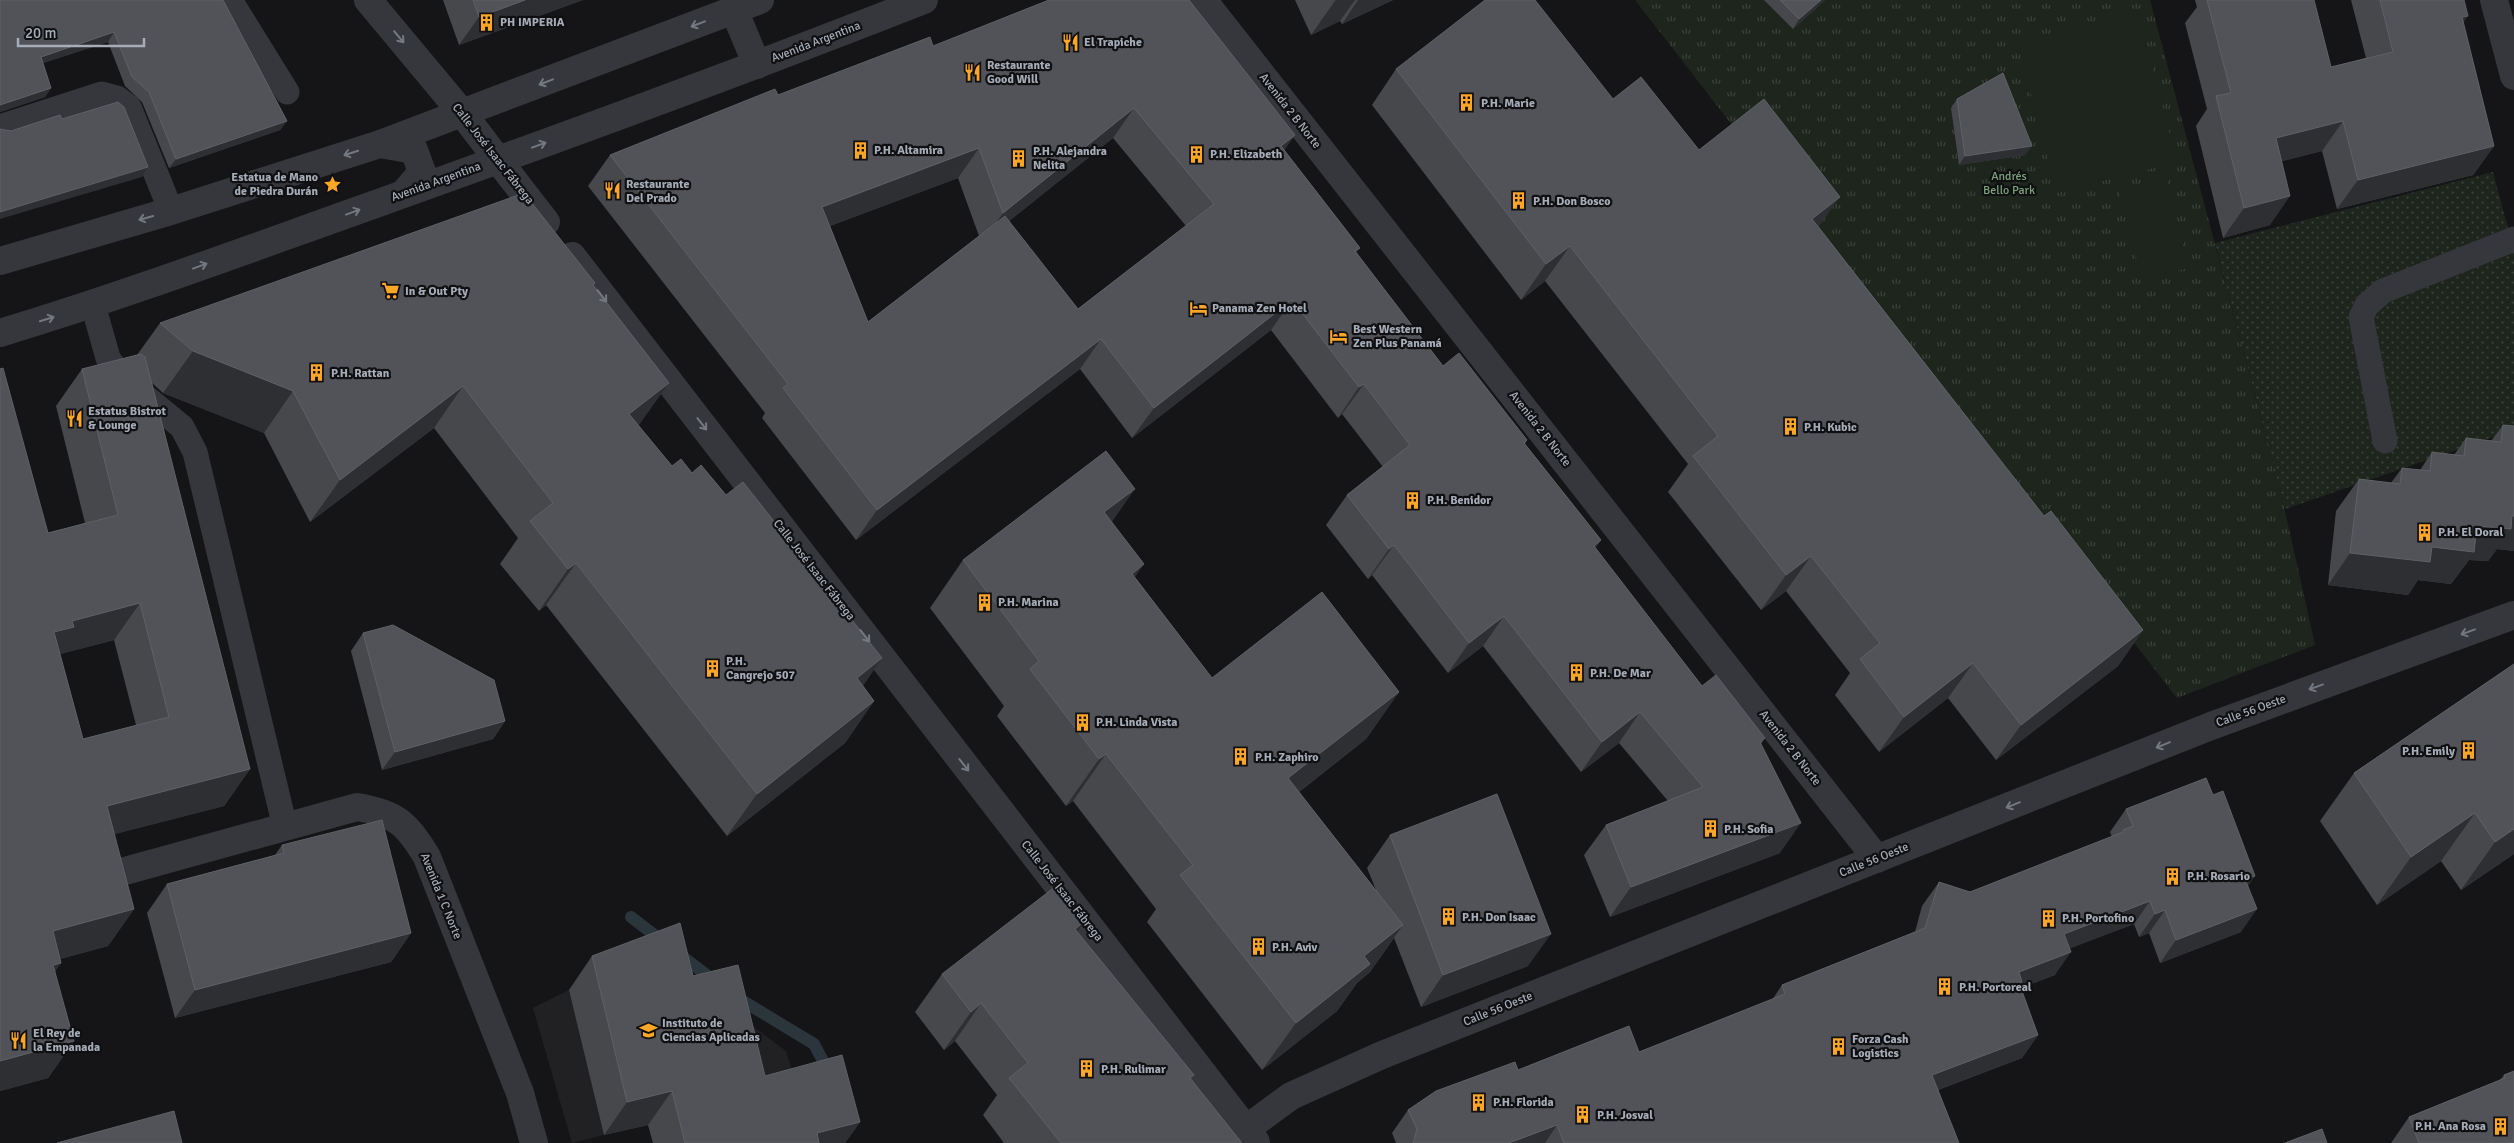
<svg xmlns="http://www.w3.org/2000/svg" width="2514" height="1143" font-family="Signika,sans-serif">
<defs>
<pattern id="grass-dots" width="8" height="8" patternUnits="userSpaceOnUse" patternTransform="scale(1.25)"><rect width="8" height="8" fill="#1d251d"/><path d="M2 2h.1M6 6h.1" fill="none" stroke="#3b423c" stroke-width="1.8" stroke-linecap="round"/></pattern>
<pattern id="park-tufts" width="24" height="20" patternUnits="userSpaceOnUse" patternTransform="scale(1.25)"><rect width="24" height="20" fill="#1d251d"/><path d="M3 7l-1-3M5 7V3M7 7l1-3M15 17l-1-3M17 17v-4M19 17l1-3" fill="none" stroke="#3b423c"/></pattern>
</defs>
<rect width="100%" height="100%" fill="#151517"/>
<path fill="#212124" d="M569 990 715 998 786 1051 797 1086 572 1143 533 1008Z"/>
<path fill="url(#grass-dots)" d="M2493 172 2514 251V430L2285 509 2215 243Z"/>
<path fill="url(#park-tufts)" d="M1635 0H2150L2281 493 2315 645 2177 698Z"/>
<g fill="#1d251d">
<path d="M2138 11 2177 162 2056 193 2018 42Z"/>
<path d="M2166 176 2188 268 2142 280 2119 190Z"/>
</g>
<g fill="none" stroke-linecap="round" stroke-linejoin="round">
<g stroke="#2a353c" stroke-width="12">
<path d="M631 917 717 983"/>
<path d="M733 995 814 1044 831 1076"/>
</g>
<g stroke="#36373c" stroke-width="25">
<path d="M230 0 287 92"/>
<path d="M0 127 102 94 117 98 129 107 171 211"/>
<path d="M93 305 108 358 121 377 182 427 195 452 285 827"/>
<path d="M2385 441 2361 317 2367 305 2383 291 2514 239"/>
</g>
<g stroke="#36373c" stroke-width="28">
<path d="M1203 0 1877 859"/>
<path d="M2494 0 2514 76"/>
<path d="M498 160 546 222"/>
<path d="M572 256 1256 1142"/>
<path d="M114 874 357 807C395 813 407 823 427 857L520 1093 534 1143"/>
<path d="M1246 1129 1291 1096 1382 1055 2211 726 2514 615"/>
</g>
<g stroke="#36373c" stroke-width="28">
<path d="M368 0 463 114 498 160"/>
<path d="M734 10 757 65"/>
<path d="M380 144 414 150 422 172 404 193"/>
<path d="M0 261 171 211 380 144 760 0"/>
<path d="M0 333C126 295 249 249 373 205 558 139 741 72 924 0"/>
</g>
</g>
<g fill="#46484c" fill-rule="evenodd">
<path d="M0 0H223L287 121 280 130 169 168 142 102 125 86 108 42 43 63 51 88 45 97 0 112Z"/>
<path d="M443 0H583L459 45Z"/>
<path d="M1295 0H1393L1342 24 1340 21 1311 35Z"/>
<path d="M1764 0H1825L1793 29Z"/>
<path d="M2195 0H2314L2331 67 2366 58 2351 0H2464L2463 22 2494 146 2473 175 2337 209 2322 151 2282 161 2270 225 2223 238 2196 126 2207 109 2185 23 2197 7Z"/>
<path d="M933 46 1295 135 1284 150 1360 248 1356 252 1443 366 1527 440 1525 444 1601 540 1595 548 1702 686 1765 738 1761 744 1780 853 1610 917 1584 855 1606 825 1668 801 1619 743 1581 772 1483 646 1448 673 1372 575 1368 579 1326 525 1347 495 1383 467 1342 414 1338 418 1271 330 1132 438 1080 369 856 540 762 418 765 413 588 186 610 155 778 95ZM1113 138 1186 226 1078 309 1009 221ZM958 178 979 236 868 322 830 226Z"/>
<path d="M1396 69 1613 99 1699 150 1819 227 2044 516 2143 630 2118 666 1996 760 1948 698 1879 752 1835 695 1850 673 1786 591 1761 610 1668 492 1688 464 1545 281 1521 300 1372 105Z"/>
<path d="M1957 99 2025 155 1959 165 1951 108Z"/>
<path d="M593 286 639 425 638 426 672 466 863 686 874 701 845 743 727 836 546 605 539 611 500 564 518 538 434 428 310 522 264 433 163 393 152 383 250 769 224 806 114 834 134 909 108 946 60 959 55 972 74 1041 48 1078 0 1091V369L48 533 85 523 56 406 82 369 137 355 160 323ZM114 640 136 725 83 739 60 654Z"/>
<path d="M2503 425 2514 426V551L2497 549 2488 561 2469 560 2451 584 2418 580 2408 595 2328 585 2336 511 2359 479 2391 483 2402 468 2420 470 2432 452 2454 455 2466 438 2491 441Z"/>
<path d="M1112 522 1135 577 1212 678 1399 692 1366 739 1299 792 1376 890 1367 868 1390 835 1528 966 1421 1007 1394 938 1370 972 1357 983 1337 1011 1262 1070 1147 922 1156 909 1073 801 1066 806 997 716 1004 706 930 608 963 560Z"/>
<path d="M363 633 505 721 493 739 382 770 351 651Z"/>
<path d="M2514 664V854L2461 890 2441 861 2377 905 2320 821 2354 773Z"/>
<path d="M2126 809 2248 885 2241 932 2160 963 2149 933 2139 937 2134 924 2070 948 2055 975 2021 988 2038 1035 2022 1058 1938 1090 1959 1143H1396L1392 1133 1408 1110 1518 1070 1639 1052 1772 1000 1782 985 1915 932 1922 906 1939 882 1970 892 2112 837 2110 832Z"/>
<path d="M282 845 411 933 391 962 175 1018 147 913 167 884 275 855Z"/>
<path d="M1077 932 1191 1079 1242 1143H1004L983 1115 997 1095 955 1041 944 1050 915 1012 942 974Z"/>
<path d="M592 956 693 976 765 1076 860 1122 845 1143H653L648 1125 604 1135 569 990Z"/>
<path d="M2514 1071V1143H2391L2409 1117 2500 1080 2504 1075Z"/>
</g>
<g fill="#2e2f32">
<path d="M525 0H583L459 45 479 17Z"/>
<path d="M1336 0H1355L1340 21 1311 35 1335 1Z"/>
<path d="M1358 0H1393L1342 24Z"/>
<path d="M1821 0H1825L1793 29 1799 19Z"/>
<path d="M2468 16 2447 45 2462 17Z"/>
<path d="M114 32 108 42 34 66 41 57Z"/>
<path d="M51 88 45 97 0 112V105L2 104Z"/>
<path d="M1134 108 1113 138 982 243 1003 213Z"/>
<path d="M287 121 280 130 169 168 176 159Z"/>
<path d="M2343 121 2322 151 2255 168 2276 138Z"/>
<path d="M1295 135 1273 166 1281 146Z"/>
<path d="M2032 146 2025 155 1959 165 1965 156Z"/>
<path d="M2494 146 2473 175 2337 209 2358 180Z"/>
<path d="M979 148 958 178 801 237 822 207Z"/>
<path d="M148 167 142 177 0 219V212Z"/>
<path d="M2290 196 2270 225 2223 238 2244 208Z"/>
<path d="M1840 197 1815 232 1812 219Z"/>
<path d="M1570 246 1545 281 1521 300 1546 264Z"/>
<path d="M1292 300 1271 330 1132 438 1154 408Z"/>
<path d="M1101 339 1080 369 856 540 877 510Z"/>
<path d="M193 351 293 391 264 433 163 393Z"/>
<path d="M669 383 639 425 599 456 629 414Z"/>
<path d="M1364 384 1342 414 1338 418 1359 387Z"/>
<path d="M463 386 434 428 310 522 340 480Z"/>
<path d="M1135 489 1102 536 1104 512Z"/>
<path d="M2512 516H2514V551L2497 549 2488 561 2469 560 2451 584 2418 580 2408 595 2328 585 2350 553 2477 526Z"/>
<path d="M1601 540 1580 571 1594 546Z"/>
<path d="M1394 545 1372 575 1368 579 1389 549Z"/>
<path d="M1811 556 1786 591 1761 610 1786 575Z"/>
<path d="M576 563 546 605 539 611 568 569Z"/>
<path d="M1144 564 1111 612 1132 574Z"/>
<path d="M140 603 114 640 53 656 54 632 72 621Z"/>
<path d="M1504 616 1483 646 1448 673 1469 643Z"/>
<path d="M2143 630 2118 666 1996 760 2021 725Z"/>
<path d="M882 658 853 701 857 678Z"/>
<path d="M1973 663 1948 698 1879 752 1904 717Z"/>
<path d="M1399 692 1366 739 1255 826 1288 778Z"/>
<path d="M874 701 845 743 727 836 757 794Z"/>
<path d="M1640 712 1619 743 1581 772 1602 742Z"/>
<path d="M505 721 493 739 382 770 395 752Z"/>
<path d="M1106 754 1073 801 1066 806 1099 759Z"/>
<path d="M250 769 224 806 81 843 107 806Z"/>
<path d="M2475 813 2441 861 2377 905 2411 857Z"/>
<path d="M1801 823 1780 853 1610 917 1631 887Z"/>
<path d="M2514 829V854L2461 890 2495 842Z"/>
<path d="M2255 876 2239 899 2245 879Z"/>
<path d="M2150 901 2134 924 2048 957 2064 934Z"/>
<path d="M134 909 108 946 27 968 53 931Z"/>
<path d="M2257 909 2241 932 2160 963 2176 940Z"/>
<path d="M2165 910 2149 933 2139 937 2155 914Z"/>
<path d="M1084 922 1057 960 1075 929Z"/>
<path d="M1403 925 1370 972 1357 983 1337 1011 1262 1070 1296 1023 1364 956Z"/>
<path d="M411 933 391 962 175 1018 195 990Z"/>
<path d="M1551 934 1528 966 1421 1007 1443 975Z"/>
<path d="M2071 952 2055 975 2017 989 2019 972Z"/>
<path d="M61 963 35 1000 53 965Z"/>
<path d="M981 1003 955 1041 944 1050 971 1012Z"/>
<path d="M2038 1035 2022 1058 1916 1098 1932 1075Z"/>
<path d="M74 1041 48 1078 0 1091V1061Z"/>
<path d="M672 1091 648 1125 604 1135 627 1102Z"/>
<path d="M860 1122 845 1143H810L817 1133Z"/>
<path d="M1557 1125 1545 1143H1509Z"/>
</g>
<g fill="#515358" stroke="#5e6167" fill-rule="evenodd">
<path d="M0 0H223L287 121 176 159 149 92 132 77 114 32 41 57 51 88 0 105Z"/>
<path d="M473 0H525L479 17Z"/>
<path d="M1049 0H1189L1295 135 1281 146 1360 248 1355 251 1443 366 1459 353 1527 440 1524 443 1601 540 1594 546 1702 686 1716 675 1765 738 1760 742 1801 823 1631 887 1606 825 1703 787 1640 712 1602 742 1504 616 1469 643 1394 545 1389 549 1347 495 1410 445 1364 384 1359 387 1292 300 1154 408 1101 339 877 510 783 388 788 384 610 155 775 89 778 95 930 37 933 46ZM1134 108 1214 204 1078 309 1005 216 868 322 822 207 979 148 1003 213Z"/>
<path d="M1485 0H1535L1613 99 1641 77 1699 150 1764 99 1840 197 1812 219 2044 516 2051 511 2143 630 2021 725 1973 663 1904 717 1860 659 1880 643 1811 556 1786 575 1693 456 1718 436 1570 246 1546 264 1396 69Z"/>
<path d="M1780 0H1821L1799 19Z"/>
<path d="M2207 0H2314L2331 67 2393 52 2380 0H2464L2468 16 2462 17 2494 146 2358 180 2343 121 2276 138 2290 196 2244 208 2216 96 2231 93Z"/>
<path d="M2003 73 2032 146 1965 156 1957 99Z"/>
<path d="M118 102 124 107 148 167 0 212V129L11 131 60 115 62 119Z"/>
<path d="M524 193 595 283 593 285 669 383 629 414 672 466 681 459 692 473 701 465 726 495 743 482 882 658 857 678 874 701 757 794 576 563 568 569 530 521 553 503 463 386 340 480 293 391 193 351 160 323Z"/>
<path d="M141 354 145 357 250 769 107 806 134 909 53 931 61 963 53 965 74 1041 0 1061V369L3 368 48 533 118 515 82 369ZM140 603 169 717 83 739 54 632 74 627 72 621Z"/>
<path d="M2503 425 2514 426V516H2512L2511 529 2477 526 2474 552 2432 547 2430 562 2350 553 2359 479 2400 484 2402 468 2430 471 2432 452 2464 456 2466 438 2501 442Z"/>
<path d="M1106 451 1135 489 1104 512 1144 564 1132 574 1212 678 1322 592 1399 692 1288 778 1403 925 1364 956 1370 964 1296 1023 1180 875 1193 865 1106 754 1099 759 1030 669 1039 661 963 560Z"/>
<path d="M393 625 494 680 505 721 395 752 363 633Z"/>
<path d="M2514 664V829L2495 842 2475 813 2411 857 2354 773Z"/>
<path d="M2206 778 2213 795 2223 791 2255 876 2245 879 2257 909 2176 940 2165 910 2155 914 2150 901 2064 934 2071 952 2019 972 2022 982 2019 983 2038 1035 1932 1075 1959 1143H1564L1557 1125 1509 1143H1413L1417 1129 1408 1110 1436 1091 1515 1062 1518 1070 1629 1026 1639 1052 1785 994 1782 985 1925 928 1939 882 1970 892 2123 832V830L2133 826 2126 809Z"/>
<path d="M1497 794 1551 934 1443 975 1390 835Z"/>
<path d="M382 820 411 933 195 990 167 884 284 853 282 845Z"/>
<path d="M1056 886 1084 922 1075 929 1194 1075 1190 1078 1242 1143H1061L1009 1078 1028 1063 981 1003 971 1012 942 974Z"/>
<path d="M680 923 693 976 738 965 765 1076 842 1055 860 1122 817 1133 819 1143H685L672 1091 627 1102 592 956Z"/>
<path d="M2514 1071V1143H2419L2409 1117 2505 1078 2504 1075Z"/>
<path d="M174 1111 182 1143H57Z"/>
<path d="M2322 1129 2327 1143H2285Z"/>
</g>
<defs><path id="oneway-shaft" d="M-6 0H5M1.5-3L5.5 0L1.5 3" fill="none" stroke-width="1.6" stroke-linecap="round" stroke-linejoin="round" transform="scale(1.25)"/></defs>
<g stroke="#747880">
<use href="#oneway-shaft" transform="translate(698 24) rotate(159)"/>
<use href="#oneway-shaft" transform="translate(399 37) rotate(50)"/>
<use href="#oneway-shaft" transform="translate(546 82) rotate(159)"/>
<use href="#oneway-shaft" transform="translate(539 145) rotate(-20)"/>
<use href="#oneway-shaft" transform="translate(351 153) rotate(162)"/>
<use href="#oneway-shaft" transform="translate(353 212) rotate(-20)"/>
<use href="#oneway-shaft" transform="translate(146 218) rotate(164)"/>
<use href="#oneway-shaft" transform="translate(200 266) rotate(-20)"/>
<use href="#oneway-shaft" transform="translate(602 296) rotate(52)"/>
<use href="#oneway-shaft" transform="translate(47 319) rotate(-17)"/>
<use href="#oneway-shaft" transform="translate(702 424) rotate(52)"/>
<use href="#oneway-shaft" transform="translate(2468 632) rotate(160)"/>
<use href="#oneway-shaft" transform="translate(865 636) rotate(52)"/>
<use href="#oneway-shaft" transform="translate(2316 687) rotate(160)"/>
<use href="#oneway-shaft" transform="translate(2163 745) rotate(158)"/>
<use href="#oneway-shaft" transform="translate(964 765) rotate(52)"/>
<use href="#oneway-shaft" transform="translate(2013 805) rotate(158)"/>
</g>
<defs>
<symbol id="building-bare" viewBox="-9 -9 18 18"><path d="M-4-6H4V6H1V3H-1V6H-4ZM-2.5-4.3h1.7v1.8h-1.7ZM.8-4.3h1.7v1.8H.8ZM-2.5-1h1.7V.8h-1.7ZM.8-1h1.7V.8H.8Z" fill="#fda626" stroke="#101012" stroke-width="2.5" paint-order="stroke"/></symbol>
<symbol id="restaurant-bare" viewBox="-9 -9 18 18"><path d="M-5-6h1v4h1v-4h1v4h1v-4h1v5L-1.5 .5V6h-2V.5L-5-1ZM5-6V6H3V1.5H1.5Q1.5-4 5-6Z" fill="#fda626" stroke="#101012" stroke-width="2.5" paint-order="stroke"/></symbol>
<symbol id="sight-bare" viewBox="-9 -9 18 18"><path d="M0-6L1.8-2.2L6-1.7L2.9 1.2L3.7 5.4L0 3.3L-3.7 5.4L-2.9 1.2L-6-1.7L-1.8-2.2Z" fill="#fda626" stroke="#101012" stroke-width="2.5" paint-order="stroke"/></symbol>
<symbol id="supermarket-bare" viewBox="-9 -9 18 18"><path d="M-6-5.5h2.5l.6 2H6L4.5 2H-2.5L-4.4-4H-6ZM-1.5 3.2a1.3 1.3 0 1 0 .1 0ZM3 3.2a1.3 1.3 0 1 0 .1 0Z" fill="#fda626" stroke="#101012" stroke-width="2.5" paint-order="stroke"/></symbol>
<symbol id="hotel-bare" viewBox="-9 -9 18 18"><path d="M-6-4.5h1.5V1H6V5H4.5V3h-9V5H-6ZM-4 0a1.8 1.8 0 1 1 3.6 0ZM.5 0V-2.5h3Q6-2.5 6 0Z" fill="#fda626" stroke="#101012" stroke-width="2.5" paint-order="stroke"/></symbol>
<symbol id="school-bare" viewBox="-9 -9 18 18"><path d="M0-5L7-2L0 1L-7-2ZM-4 1L0 2.5L4 1V4Q0 6-4 4Z" fill="#fda626" stroke="#101012" stroke-width="2.5" paint-order="stroke"/></symbol>
</defs>
<g fill-rule="evenodd">
<use href="#building-bare" x="474" y="10" width="25" height="25"/>
<use href="#restaurant-bare" x="1058" y="30" width="25" height="25"/>
<use href="#restaurant-bare" x="960" y="60" width="25" height="25"/>
<use href="#building-bare" x="1454" y="90" width="25" height="25"/>
<use href="#building-bare" x="848" y="138" width="25" height="25"/>
<use href="#building-bare" x="1184" y="142" width="25" height="25"/>
<use href="#building-bare" x="1006" y="146" width="25" height="25"/>
<use href="#sight-bare" x="320" y="172" width="25" height="25"/>
<use href="#restaurant-bare" x="600" y="178" width="25" height="25"/>
<use href="#building-bare" x="1506" y="188" width="25" height="25"/>
<use href="#supermarket-bare" x="378" y="278" width="25" height="25"/>
<use href="#hotel-bare" x="1186" y="296" width="25" height="25"/>
<use href="#hotel-bare" x="1326" y="324" width="25" height="25"/>
<use href="#building-bare" x="304" y="360" width="25" height="25"/>
<use href="#restaurant-bare" x="62" y="406" width="25" height="25"/>
<use href="#building-bare" x="1778" y="414" width="25" height="25"/>
<use href="#building-bare" x="1400" y="488" width="25" height="25"/>
<use href="#building-bare" x="2412" y="520" width="25" height="25"/>
<use href="#building-bare" x="972" y="590" width="25" height="25"/>
<use href="#building-bare" x="700" y="656" width="25" height="25"/>
<use href="#building-bare" x="1564" y="660" width="25" height="25"/>
<use href="#building-bare" x="1070" y="710" width="25" height="25"/>
<use href="#building-bare" x="2456" y="738" width="25" height="25"/>
<use href="#building-bare" x="1228" y="744" width="25" height="25"/>
<use href="#building-bare" x="1698" y="816" width="25" height="25"/>
<use href="#building-bare" x="2160" y="864" width="25" height="25"/>
<use href="#building-bare" x="1436" y="904" width="25" height="25"/>
<use href="#building-bare" x="2036" y="906" width="25" height="25"/>
<use href="#building-bare" x="1246" y="934" width="25" height="25"/>
<use href="#building-bare" x="1932" y="974" width="25" height="25"/>
<use href="#school-bare" x="636" y="1018" width="25" height="25"/>
<use href="#restaurant-bare" x="6" y="1028" width="25" height="25"/>
<use href="#building-bare" x="1826" y="1034" width="25" height="25"/>
<use href="#building-bare" x="1074" y="1056" width="25" height="25"/>
<use href="#building-bare" x="1466" y="1090" width="25" height="25"/>
<use href="#building-bare" x="1570" y="1102" width="25" height="25"/>
<use href="#building-bare" x="2488" y="1114" width="25" height="25"/>
</g>
<g text-anchor="middle" dominant-baseline="central" stroke-width="4.5" stroke-linejoin="round" paint-order="stroke">
<g font-size="12" font-weight="bold" fill="#a6adb8" stroke="#101012" text-anchor="start">
<text x="500" y="22">PH IMPERIA</text>
<text x="1084" y="42">El Trapiche</text>
<text x="987" y="65">Restaurante<tspan x="987" dy="14">Good Will</tspan></text>
<text x="1481" y="103">P.H. Marie</text>
<text x="874" y="150">P.H. Altamira</text>
<text x="1033" y="151">P.H. Alejandra<tspan x="1033" dy="14">Nelita</tspan></text>
<text x="1210" y="154">P.H. Elizabeth</text>
<text x="318" y="177" text-anchor="end">Estatua de Mano<tspan x="318" dy="14">de Piedra Durán</tspan></text>
<text x="626" y="184">Restaurante<tspan x="626" dy="14">Del Prado</tspan></text>
<text x="1533" y="201">P.H. Don Bosco</text>
<text x="405" y="291">In &amp; Out Pty</text>
<text x="1212" y="308">Panama Zen Hotel</text>
<text x="1353" y="329">Best Western<tspan x="1353" dy="14">Zen Plus Panamá</tspan></text>
<text x="331" y="373">P.H. Rattan</text>
<text x="88" y="411">Estatus Bistrot<tspan x="88" dy="14">&amp; Lounge</tspan></text>
<text x="1804" y="427">P.H. Kubic</text>
<text x="1427" y="500">P.H. Benidor</text>
<text x="2438" y="532">P.H. El Doral</text>
<text x="998" y="602">P.H. Marina</text>
<text x="726" y="661">P.H.<tspan x="726" dy="14">Cangrejo 507</tspan></text>
<text x="1590" y="673">P.H. De Mar</text>
<text x="1096" y="722">P.H. Linda Vista</text>
<text x="2455" y="751" text-anchor="end">P.H. Emily</text>
<text x="1255" y="757">P.H. Zaphiro</text>
<text x="1724" y="829">P.H. Sofia</text>
<text x="2187" y="876">P.H. Rosario</text>
<text x="1462" y="917">P.H. Don Isaac</text>
<text x="2062" y="918">P.H. Portofino</text>
<text x="1272" y="947">P.H. Aviv</text>
<text x="1959" y="987">P.H. Portoreal</text>
<text x="662" y="1023">Instituto de<tspan x="662" dy="14">Ciencias Aplicadas</tspan></text>
<text x="33" y="1033">El Rey de<tspan x="33" dy="14">la Empanada</tspan></text>
<text x="1852" y="1039">Forza Cash<tspan x="1852" dy="14">Logistics</tspan></text>
<text x="1101" y="1069">P.H. Rulimar</text>
<text x="1493" y="1102">P.H. Florida</text>
<text x="1597" y="1115">P.H. Josval</text>
<text x="2486" y="1126" text-anchor="end">P.H. Ana Rosa</text>
</g>
<g font-size="12" fill="#a6adb8" stroke="#101012">
<text transform="translate(816 42) rotate(-21)">Avenida Argentina</text>
<text transform="translate(1290 111) rotate(52)">Avenida 2 B Norte</text>
<text transform="translate(493 154) rotate(52)">Calle José Isaac Fábrega</text>
<text transform="translate(436 182) rotate(-20)">Avenida Argentina</text>
<text transform="translate(1540 429) rotate(52)">Avenida 2 B Norte</text>
<text transform="translate(814 570) rotate(52)">Calle José Isaac Fábrega</text>
<text transform="translate(2251 711) rotate(-20)">Calle 56 Oeste</text>
<text transform="translate(1790 748) rotate(52)">Avenida 2 B Norte</text>
<text transform="translate(1874 860) rotate(-22)">Calle 56 Oeste</text>
<text transform="translate(1062 891) rotate(52)">Calle José Isaac Fábrega</text>
<text transform="translate(441 896) rotate(68)">Avenida 1 C Norte</text>
<text transform="translate(1498 1009) rotate(-22)">Calle 56 Oeste</text>
</g>
<g font-size="12" fill="#7ca47b" stroke="#101012">
<text x="2009" y="176">Andrés<tspan x="2009" dy="14">Bello Park</tspan></text>
</g>
</g>
<path d="M18 38v8h126v-8" fill="none" stroke="#a6adb8" stroke-width="2.5"/>
<text x="25" y="38" font-size="15" fill="#a6adb8" stroke="#101012" stroke-width="4" paint-order="stroke">20 m</text>
</svg>
